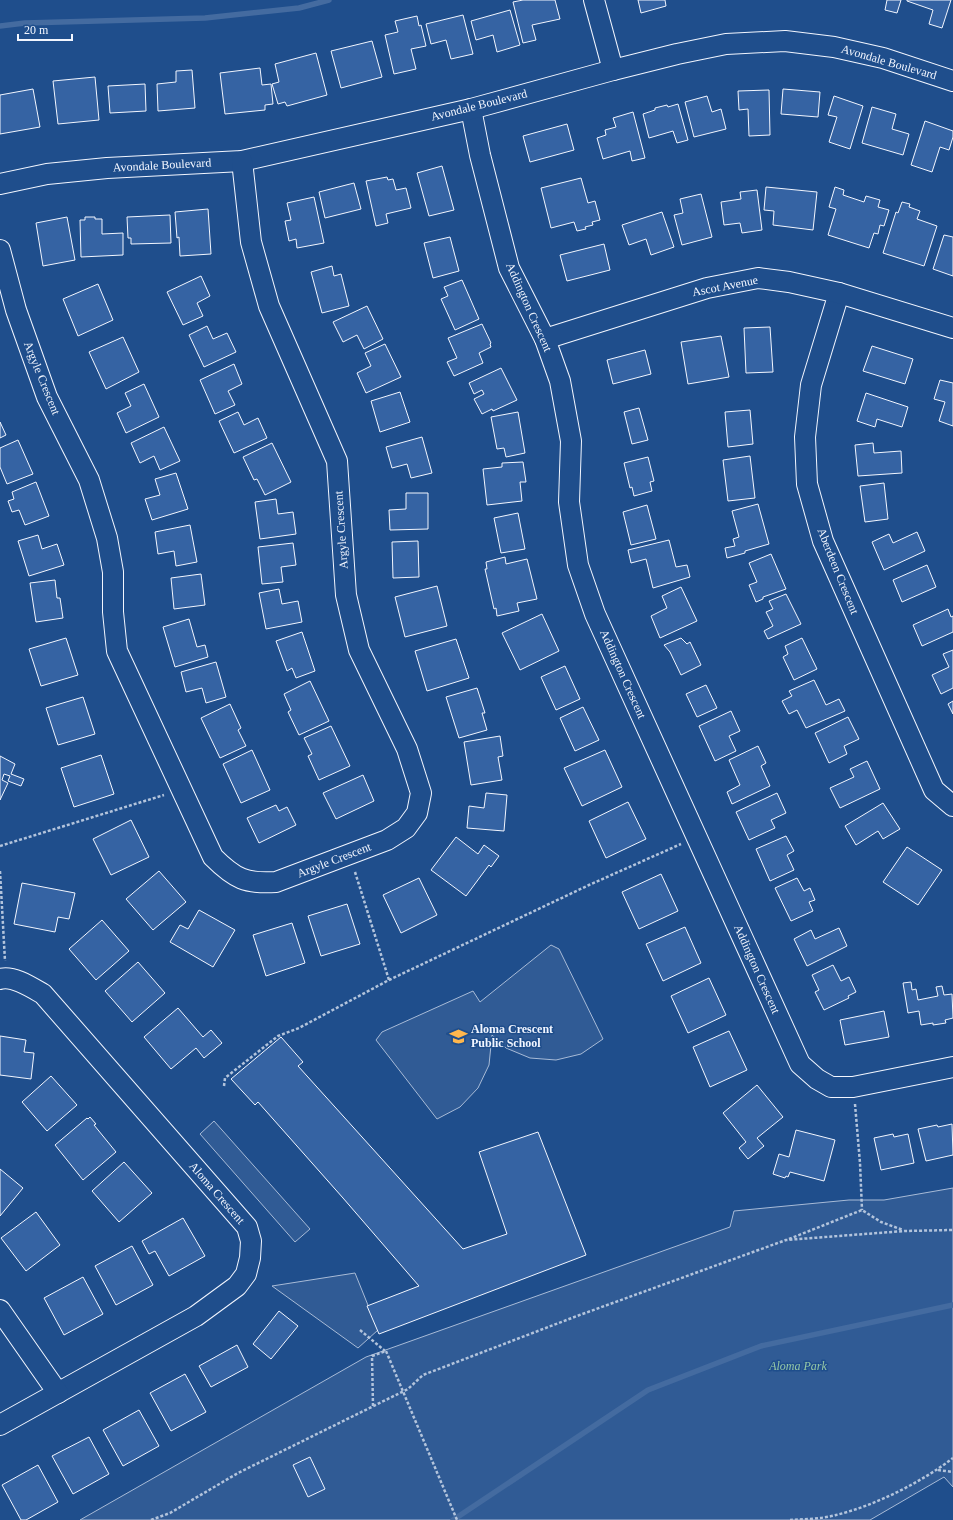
<svg xmlns="http://www.w3.org/2000/svg" width="953" height="1520" font-family="'Times New Roman',serif">
<rect width="100%" height="100%" fill="#1f4e8c"/>
<g fill="#305b95" stroke="#a8bbd7">
<path d="M551 945 559 949 603 1039 581 1054 556 1060 530 1058 506 1048 492 1035 489 1065 478 1088 460 1107 437 1119 376 1040 382 1032 473 991 480 1002Z"/>
<path d="M214 1121 310 1229 295 1242 200 1134Z"/>
<path d="M953 1188V1487L944 1477 870 1520H80L366 1357 730 1227 734 1211 849 1200H884Z"/>
<path d="M355 1273 378 1330 358 1348 272 1286Z"/>
</g>
<g fill="none" stroke-linecap="round" stroke-linejoin="round">
<g stroke="#446ba0" stroke-width="5.5">
<path d="M0 26 25 23 205 18 299 8 329 0"/>
<path d="M453 1520 648 1390 761 1346 953 1305"/>
</g>
</g>
<g fill="#3563a3" stroke="#f2f6ff">
<path d="M523 0H555L560 19 532 25 536 40 523 43 513 2Z"/>
<path d="M638 0H665L666 6 641 13Z"/>
<path d="M887 0H901L897 13 885 10Z"/>
<path d="M907 0H951L942 28 929 24 933 10 907 1Z"/>
<path d="M510 10 520 45 497 52 493 35 476 40 471 21Z"/>
<path d="M463 15 473 54 451 59 446 40 431 44 426 24Z"/>
<path d="M417 16 419 26 421 25 426 46 411 49 416 69 394 74 385 35 398 32 395 21Z"/>
<path d="M372 41 382 77 341 88 331 51Z"/>
<path d="M316 53 327 95 287 106 285 102 278 104 272 84 279 82 275 64Z"/>
<path d="M260 68 262 85 271 84 273 104 265 105V110L225 114 220 73Z"/>
<path d="M192 70 195 108 158 111 157 84 176 82V71Z"/>
<path d="M95 77 99 120 58 124 53 81Z"/>
<path d="M145 84 146 111 110 113 108 86Z"/>
<path d="M33 89 40 127 0 134V95Z"/>
<path d="M783 89 820 92 818 117 781 114Z"/>
<path d="M769 90 770 135 749 136 748 109 739 110 738 91Z"/>
<path d="M707 96 712 112 721 109 726 129 694 137 685 102Z"/>
<path d="M834 96 863 106 850 149 829 142 837 117 828 115Z"/>
<path d="M678 104 688 140 677 143 673 131 649 138 643 114 655 110V108L667 105 668 107Z"/>
<path d="M872 107 896 114 892 129 909 134 903 155 862 143Z"/>
<path d="M633 112 645 158 632 161 630 151 603 159 597 138 606 135 605 130 616 127 613 118Z"/>
<path d="M925 121 953 131V137L949 150 940 147 932 172 911 165Z"/>
<path d="M567 124 574 150 530 162 523 136Z"/>
<path d="M442 166 454 210 429 216 417 173Z"/>
<path d="M387 177 388 180 393 179 396 190 406 188 411 208 386 214 388 223 376 226 366 181Z"/>
<path d="M581 178 588 203 595 201 600 220 592 222 593 225 585 227 586 229 577 231 574 222 551 228 541 188Z"/>
<path d="M354 183 361 209 325 218 319 192Z"/>
<path d="M766 187 817 192 813 230 773 225 774 211 764 210Z"/>
<path d="M835 187 844 190 843 195 864 202 866 196 880 200 878 207 889 210 884 226 880 225 878 234 874 233 869 248 828 235 836 209 829 207Z"/>
<path d="M757 190 762 230 742 233 740 223 724 225 721 202 741 199 740 192Z"/>
<path d="M701 194 712 237 682 245 674 215 683 213 680 199Z"/>
<path d="M314 197 324 243 297 248 296 239 289 241 285 221 291 220 287 203Z"/>
<path d="M902 202 910 204 909 207 920 211 917 219 937 226 924 266 883 253 896 212 898 213Z"/>
<path d="M208 209 211 254 180 256 179 237 177 238 175 212Z"/>
<path d="M662 212 674 247 651 255 646 239 629 245 622 225Z"/>
<path d="M170 215 171 243 131 244V238H128L127 217Z"/>
<path d="M67 217 75 260 43 266 36 223Z"/>
<path d="M85 217H95V219H102V234L123 233V255L81 257 80 220H85Z"/>
<path d="M944 235 953 237V276L933 269Z"/>
<path d="M450 237 459 271 433 278 424 243Z"/>
<path d="M604 244 610 270 567 281 560 255Z"/>
<path d="M332 266 334 276 341 274 349 306 322 313 311 272Z"/>
<path d="M201 276 210 296 197 303 203 316 183 325 167 292Z"/>
<path d="M462 280 479 319 455 330 441 299 448 296 444 287Z"/>
<path d="M98 284 113 320 78 336 63 299Z"/>
<path d="M367 306 383 339 364 349 357 335 343 342 333 322Z"/>
<path d="M482 324 491 343 490 344 491 347 479 353 483 363 454 376 447 362 457 358 448 338Z"/>
<path d="M207 326 213 339 227 333 236 352 204 367 189 335Z"/>
<path d="M770 327 773 372 746 373 744 328Z"/>
<path d="M721 336 729 377 688 384 681 342Z"/>
<path d="M123 337 139 372 106 389 89 352Z"/>
<path d="M385 344 401 377 366 393 357 373 371 366 365 353Z"/>
<path d="M872 346 913 359 905 384 863 371Z"/>
<path d="M645 350 651 374 613 384 607 360Z"/>
<path d="M234 364 242 384 228 391 235 405 215 414 200 380Z"/>
<path d="M501 368 517 400 493 411 492 409 482 414 474 399 484 394 482 390 474 394 469 383Z"/>
<path d="M940 380 953 383V426L939 421 945 402 934 399Z"/>
<path d="M144 384 159 417 126 433 117 413 131 406 125 393Z"/>
<path d="M400 392 410 422 380 432 371 401Z"/>
<path d="M866 393 908 407 902 427 877 419 875 427 857 421Z"/>
<path d="M639 408 648 440 632 444 624 412Z"/>
<path d="M750 410 753 444 728 447 725 412Z"/>
<path d="M238 412 244 425 258 418 267 438 234 453 219 421Z"/>
<path d="M518 412 525 453 506 457 504 448 497 449 491 417Z"/>
<path d="M0 422 6 435 0 438Z"/>
<path d="M164 427 180 461 160 470 154 456 140 463 131 443Z"/>
<path d="M422 437 432 473 411 478 407 464 392 468 386 447Z"/>
<path d="M18 440 33 474 7 484 0 467V448Z"/>
<path d="M272 443 291 482 265 495 257 479 254 480 243 457Z"/>
<path d="M873 443 874 453 901 451 902 473 858 476 855 445Z"/>
<path d="M750 456 755 498 728 501 723 460Z"/>
<path d="M648 457 654 481 650 482 652 491 634 496 632 487 630 488 624 463Z"/>
<path d="M523 462 526 482H520L522 501 487 505 483 469 502 467V463Z"/>
<path d="M176 473 188 509 152 520 145 499 160 495 155 479Z"/>
<path d="M36 482 49 516 25 525 19 510 12 512 8 501 14 499 12 492Z"/>
<path d="M884 483 888 519 865 522 860 486Z"/>
<path d="M406 493H428V529L390 530 389 510 406 509Z"/>
<path d="M276 499 278 514 293 512 296 534 260 539 255 502Z"/>
<path d="M758 504 769 544 745 551V553L727 558 725 548 735 546 733 539 739 537 732 511Z"/>
<path d="M647 505 656 539 631 545 623 512Z"/>
<path d="M518 513 525 549 501 553 494 518Z"/>
<path d="M190 525 197 562 176 566 174 551 158 554 155 532Z"/>
<path d="M917 532 925 551 884 570 872 542 889 534 893 543Z"/>
<path d="M38 535 42 549 57 544 64 565 29 576 18 541Z"/>
<path d="M669 540 676 567 687 565 690 577 653 588 646 559 631 563 628 550Z"/>
<path d="M418 541 419 577 393 578 392 542Z"/>
<path d="M293 543 296 565 281 567 283 582 262 584 258 547Z"/>
<path d="M771 554 786 589 763 597V599L756 602 749 585 757 582 749 563Z"/>
<path d="M505 557 506 564 527 559 537 599 517 603 519 611 497 616 496 608 494 609 485 569H487L486 562Z"/>
<path d="M927 565 936 587 902 602 893 580Z"/>
<path d="M201 574 205 605 174 609 171 578Z"/>
<path d="M55 580 57 598H60L63 618 36 622 30 583Z"/>
<path d="M437 586 447 626 405 637 395 597Z"/>
<path d="M681 587 697 621 660 638 651 616 667 608 662 596Z"/>
<path d="M279 589 282 604 298 601 302 622 266 629 259 593Z"/>
<path d="M786 594 801 624 768 639 764 631 773 626 766 612 773 609 769 601Z"/>
<path d="M948 609 951 617 953 616V632L922 646 913 625Z"/>
<path d="M542 614 559 651 520 670 502 633Z"/>
<path d="M189 619 197 647 205 645 208 657 175 667 163 627Z"/>
<path d="M302 632 315 671 296 678 292 668 287 671 276 641Z"/>
<path d="M66 638 78 675 41 686 29 649Z"/>
<path d="M681 638 687 644 690 642 701 665 681 675 670 652 664 645Z"/>
<path d="M802 638 817 669 794 680 783 657 788 654 785 646Z"/>
<path d="M456 639 469 678 427 691 415 651Z"/>
<path d="M953 650V688L941 694 932 675 949 667 943 654Z"/>
<path d="M216 662 226 697 206 703 202 688 186 692 181 672Z"/>
<path d="M565 666 580 699 556 710 541 677Z"/>
<path d="M814 680 826 705 839 699 845 711 806 728 797 710 789 714 782 701 792 696 789 691Z"/>
<path d="M310 681 329 721 299 735 288 712 291 710 284 694Z"/>
<path d="M706 685 717 708 697 717 686 694Z"/>
<path d="M477 688 485 713H482L487 730 459 738 446 697Z"/>
<path d="M83 697 95 734 58 745 46 708Z"/>
<path d="M953 701V714L948 704Z"/>
<path d="M230 704 241 728 238 730 246 746 220 758 201 718Z"/>
<path d="M583 707 599 740 575 751 560 718Z"/>
<path d="M731 711 740 731 729 736 736 751 715 761 699 726Z"/>
<path d="M848 717 859 739 844 746 847 754 829 763 815 733Z"/>
<path d="M331 726 350 766 319 780 308 756 312 754 304 738Z"/>
<path d="M500 736 503 756 498 757 502 780 471 785 464 742Z"/>
<path d="M758 746 766 763 761 766 770 786 732 804 727 792 740 785 729 760Z"/>
<path d="M252 750 270 790 241 803 223 764Z"/>
<path d="M605 750 622 787 582 806 564 768Z"/>
<path d="M101 755 114 794 74 807 61 768Z"/>
<path d="M0 756 15 764 11 774 24 779 21 786 8 781 10 776 4 774 2 780 8 783 0 800Z"/>
<path d="M867 761 880 789 840 808 830 788 854 777 850 769Z"/>
<path d="M363 775 374 801 336 819 323 793Z"/>
<path d="M486 793 507 795 504 831 467 828 469 806 484 808Z"/>
<path d="M777 793 786 813 771 820 775 828 749 840 736 812Z"/>
<path d="M628 802 646 839 606 858 589 821Z"/>
<path d="M883 803 900 829 883 839 878 831 856 845 845 826Z"/>
<path d="M276 805 279 811 287 807 296 825 259 843 247 818Z"/>
<path d="M131 820 149 857 111 875 93 839Z"/>
<path d="M786 836 794 851 787 855 794 870 770 881 756 849Z"/>
<path d="M456 837 478 854 484 845 499 856 491 867 489 865 466 896 431 870Z"/>
<path d="M907 847 942 870 918 905 883 882Z"/>
<path d="M159 871 186 902 153 930 126 899Z"/>
<path d="M661 874 678 911 639 929 622 892Z"/>
<path d="M419 878 437 915 401 933 383 895Z"/>
<path d="M797 878 804 891 810 888 815 900 809 902 813 911 791 921 775 888Z"/>
<path d="M22 883 75 893 69 919 58 917 55 932 14 924Z"/>
<path d="M347 904 360 944 321 956 308 916Z"/>
<path d="M199 910 235 930 213 967 170 942 180 925 188 929Z"/>
<path d="M102 920 129 951 96 980 69 949Z"/>
<path d="M292 923 305 963 266 976 253 935Z"/>
<path d="M685 927 701 963 663 981 646 944Z"/>
<path d="M839 928 847 946 807 966 794 939 811 930 815 939Z"/>
<path d="M138 962 165 993 132 1022 105 991Z"/>
<path d="M833 965 841 981 849 977 856 992 848 996 849 998 824 1010 815 992 819 990 812 975Z"/>
<path d="M709 978 726 1015 688 1033 671 996Z"/>
<path d="M911 982 912 990 916 989 918 1000 938 996 936 987 942 986 944 995 952 994 953 1018 945 1020 946 1023 933 1025V1023L921 1025 919 1011 908 1013 903 983Z"/>
<path d="M178 1008 203 1037 211 1030 222 1043 204 1058 196 1048 171 1069 144 1037Z"/>
<path d="M884 1011 889 1037 845 1045 840 1020Z"/>
<path d="M729 1031 747 1070 710 1087 693 1047Z"/>
<path d="M0 1036 26 1040 24 1052 34 1053 31 1079 0 1075Z"/>
<path d="M281 1037 303 1062 298 1066 463 1249 507 1234 479 1152 538 1132 586 1255 379 1334 367 1306 419 1286 343 1198 258 1102 255 1105 231 1079Z"/>
<path d="M51 1076 77 1105 47 1131 22 1102Z"/>
<path d="M757 1085 783 1117 757 1138 764 1146 748 1159 739 1148 746 1142 723 1113Z"/>
<path d="M90 1117 96 1124 94 1125 116 1152 83 1180 55 1145 87 1118 88 1119Z"/>
<path d="M952 1124 953 1155 926 1161 918 1129 937 1125 938 1127Z"/>
<path d="M796 1130 835 1140 824 1181 790 1172 788 1177 786 1176 785 1178 773 1174 779 1154 789 1157Z"/>
<path d="M893 1134 894 1137 908 1134 914 1163 881 1170 874 1138Z"/>
<path d="M124 1162 152 1193 119 1222 92 1191Z"/>
<path d="M0 1169 23 1188 0 1216Z"/>
<path d="M36 1212 60 1245 26 1271 1 1238Z"/>
<path d="M183 1218 205 1256 169 1276 155 1251 149 1254 142 1241Z"/>
<path d="M132 1246 153 1285 116 1305 95 1266Z"/>
<path d="M83 1277 103 1314 64 1335 44 1298Z"/>
<path d="M279 1311 298 1326 271 1359 253 1344Z"/>
<path d="M237 1345 248 1367 211 1387 199 1366Z"/>
<path d="M185 1374 206 1412 171 1431 150 1393Z"/>
<path d="M139 1410 159 1446 123 1466 103 1430Z"/>
<path d="M89 1437 109 1474 73 1494 52 1456Z"/>
<path d="M310 1457 325 1489 308 1497 293 1465Z"/>
<path d="M38 1465 58 1502 26 1520H21L2 1485Z"/>
</g>
<g fill="none" stroke-linecap="round" stroke-linejoin="round">
<defs>
<g id="minor">
<path d="M594 0 613 70"/>
<path d="M471 109 480 155 509 268 545 339 560 381 571 441 569 502 578 565 595 614 800 1064 817 1079 831 1087H853L953 1067"/>
<path d="M0 184 47 174 107 168 242 161 471 109 613 70 677 54 726 44 785 41 834 47 883 58 953 81"/>
<path d="M0 250 16 310 47 397 89 480 107 538 113 572V612L117 651 213 857C235 879 246 884 276 882L387 840 406 828 417 813 421 793 407 749 359 650 346 595 337 461 269 306 251 242 242 161"/>
<path d="M839 293 811 385 805 437 807 484 823 541 934 790 953 806"/>
<path d="M545 339 707 288 758 278 789 282 839 293 953 328"/>
<path d="M0 979C13 975 31 987 43 994L247 1227 251 1241 250 1258 246 1274 237 1286 196 1316 0 1425"/>
<path d="M0 1310 58 1393"/>
</g>
</defs>
<use href="#minor" stroke="#f2f6ff" stroke-width="22"/>
<g stroke="#b3c4dc" stroke-width="2.5" stroke-dasharray="3 2" stroke-linecap="butt">
<path d="M0 846 164 795"/>
<path d="M0 871 5 961"/>
<path d="M355 872 389 980"/>
<path d="M224 1086 225 1078 278 1036 299 1028 389 980 589 885 681 844"/>
<path d="M855 1104 860 1163 862 1210"/>
<path d="M789 1239 862 1210 881 1222 903 1230"/>
<path d="M360 1330 385 1351"/>
<path d="M373 1406 372 1356 386 1351 457 1520"/>
<path d="M938 1470 953 1472"/>
<path d="M151 1520 170 1513 238 1473 408 1389 423 1375 577 1316 786 1240 905 1231 953 1230"/>
<path d="M790 1520C805 1519 822 1519 836 1515 874 1506 922 1482 953 1458"/>
</g>
<use href="#minor" stroke="#1f4e8c" stroke-width="20"/>
</g>
<defs>
<symbol id="school-bare" viewBox="-9 -9 18 18"><path d="M0-5L7-2L0 1L-7-2ZM-4 1L0 2.5L4 1V4Q0 6-4 4Z" fill="#ffb74d" stroke="#1f4e8c" stroke-width="2.5" paint-order="stroke"/></symbol>
</defs>
<g fill-rule="evenodd">
<use href="#school-bare" x="446" y="1024" width="25" height="25"/>
</g>
<g text-anchor="middle" dominant-baseline="central" stroke-width="3" stroke-linejoin="round" paint-order="stroke">
<g font-size="12" fill="#f2f6ff" stroke="#1f4e8c">
<text transform="translate(889 62) rotate(16)">Avondale Boulevard</text>
<text transform="translate(479 105) rotate(-14)">Avondale Boulevard</text>
<text transform="translate(162 165) rotate(-3)">Avondale Boulevard</text>
<text transform="translate(725 286) rotate(-11)">Ascot Avenue</text>
<text transform="translate(529 307) rotate(66)">Addington Crescent</text>
<text transform="translate(42 378) rotate(68)">Argyle Crescent</text>
<text transform="translate(341 530) rotate(-94)">Argyle Crescent</text>
<text transform="translate(838 571) rotate(68)">Aberdeen Crescent</text>
<text transform="translate(623 674) rotate(66)">Addington Crescent</text>
<text transform="translate(334 860) rotate(-21)">Argyle Crescent</text>
<text transform="translate(757 969) rotate(66)">Addington Crescent</text>
<text transform="translate(217 1193) rotate(49)">Aloma Crescent</text>
</g>
<g font-size="12" font-weight="bold" fill="#f2f6ff" stroke="#1f4e8c" text-anchor="start">
<text x="471" y="1029">Aloma Crescent<tspan x="471" dy="14">Public School</tspan></text>
</g>
<g font-size="12" font-style="italic" fill="#97c8a6" stroke="#1f4e8c">
<text x="798" y="1366">Aloma Park</text>
</g>
</g>
<path d="M18 34v6h54v-6" fill="none" stroke="#f2f6ff" stroke-width="2"/>
<text x="24" y="34" font-size="12" fill="#f2f6ff" stroke="#1f4e8c" stroke-width="3" paint-order="stroke">20 m</text>
</svg>
